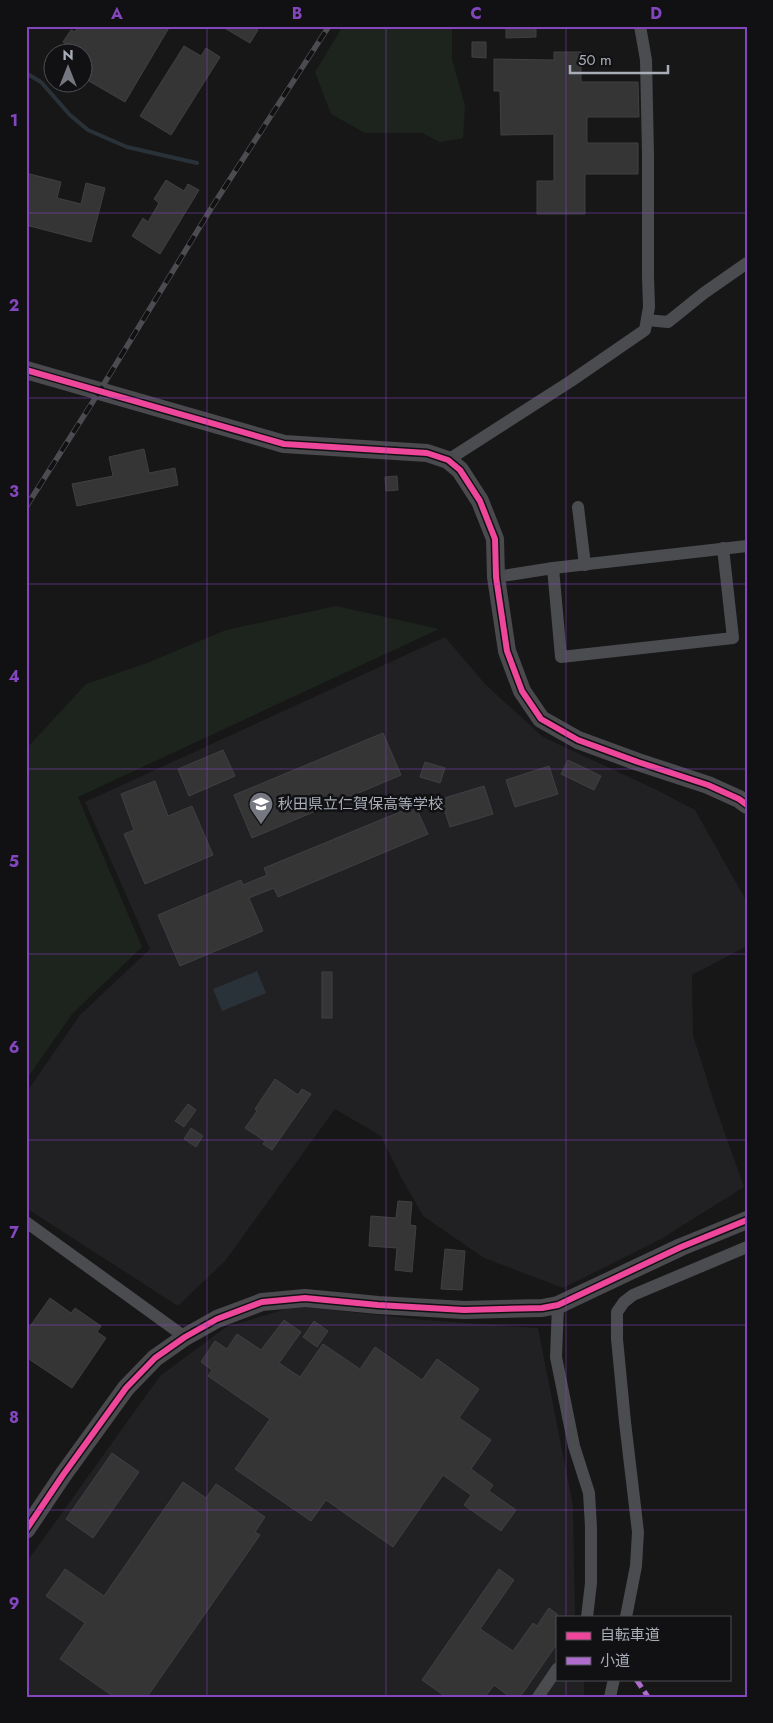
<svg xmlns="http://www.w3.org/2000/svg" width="773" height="1723" font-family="Jost,'Noto Sans JP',sans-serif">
<rect width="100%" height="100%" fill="#171717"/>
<g fill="#212123">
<path d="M445 637 486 685 543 737 657 790 695 810 747 902V946L692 975 693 1035 716 1108 744 1187 661 1239 563 1288 484 1258 423 1216 402 1179 381 1136 335 1109 225 1261 178 1306 26 1208V1093L80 1015 150 949 85 802Z"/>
<path d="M296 1306 424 1320 538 1328 573 1506 575 1617H557V1679H584V1697H26V1563L160 1376 226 1327Z"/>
</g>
<g fill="#1d241e">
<path d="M343 26H452V59L465 106 463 138 440 142 422 133H365L331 114 315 72Z"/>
<path d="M336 606 439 629 78 797 142 947 72 1014 26 1080V749L86 684 147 663 226 630Z"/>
</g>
<path fill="#2a3239" d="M257 971 266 993 222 1011 213 989Z"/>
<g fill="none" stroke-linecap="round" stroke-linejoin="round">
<path stroke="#2a3239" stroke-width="4" d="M26 73 41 82 70 115 88 130 127 147 197 163"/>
</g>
<g fill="#353536" stroke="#3f4043">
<path d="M78 26H170L125 102 82 77V52H73L75 49 63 42 71 30 75 32Z"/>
<path d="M221 26H252L258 30 250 43Z"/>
<path d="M506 26H536V37L506 38Z"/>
<path d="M472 42H486V58L472 57Z"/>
<path d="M184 46 201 56 206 48 220 57 171 135 140 116Z"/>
<path d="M554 52H581V82H638L639 117H587V143H638V174H585V214H537V181H554V134L501 135 500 91H494V59L554 60Z"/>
<path d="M26 173 61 182 57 198 81 204 86 183 105 188 91 242 26 225Z"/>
<path d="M166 180 184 191 188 184 199 190 160 254 132 236 143 218 148 222 159 203 154 199Z"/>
<path d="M144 449 149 473 175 468 178 485 77 506 72 484 113 476 109 457Z"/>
<path d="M397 476 398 490 386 491 385 477Z"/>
<path d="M383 733 401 775 252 838 234 795Z"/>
<path d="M223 750 235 776 189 796 178 769Z"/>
<path d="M568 760 601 776 594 790 561 774Z"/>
<path d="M425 762 445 768 440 783 420 777Z"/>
<path d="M549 766 558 794 515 807 506 780Z"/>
<path d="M155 781 168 816 192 806 213 855 145 884 124 834 134 830 121 794Z"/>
<path d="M484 786 493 814 450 827 441 799Z"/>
<path d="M413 801 428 834 278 897 274 888 249 898 263 931 180 966 158 915 241 880 243 885 267 875 264 868 412 807Z"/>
<rect x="322" y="972" width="10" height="46"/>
<path d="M275 1079 298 1095 302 1089 311 1094 272 1150 263 1144 265 1141 245 1128 257 1111 255 1109Z"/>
<path d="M188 1104 196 1110 184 1127 175 1121Z"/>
<path d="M191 1128 203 1136 196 1147 184 1139Z"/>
<path d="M398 1201 412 1202 410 1225 416 1226 412 1272 395 1270 397 1248 369 1246 371 1216 396 1218Z"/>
<path d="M445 1249 465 1251 462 1290 441 1289Z"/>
<path d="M50 1298 71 1313 75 1308 101 1326 97 1332 106 1338 72 1388 26 1357V1332Z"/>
<path d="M284 1320 301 1332 279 1363 300 1377 323 1344 360 1369 375 1347 422 1380 437 1359 479 1389 459 1418 491 1440 471 1469 493 1485 489 1491 516 1510 501 1531 464 1505 471 1495 443 1475 393 1547 326 1500 311 1521 235 1469 270 1419 208 1376 212 1370 201 1362 215 1341 227 1349 237 1334 261 1350Z"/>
<path d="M314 1321 328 1331 317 1347 303 1337Z"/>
<path d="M112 1453 139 1472 93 1538 66 1519Z"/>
<path d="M183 1482 206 1498 216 1484 265 1517 255 1532 260 1535 147 1697H114L60 1659 85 1623 46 1596 65 1569 104 1596Z"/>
<path d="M499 1569 514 1580 480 1629 513 1651 533 1623 537 1626 549 1608 557 1614V1644L520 1697H510L494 1685 485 1697H446L422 1680Z"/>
</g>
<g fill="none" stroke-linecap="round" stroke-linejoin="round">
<g stroke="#4b4c50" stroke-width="12">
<path d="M647 320 668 322 704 293 747 263"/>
<path d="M448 460 571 381 645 330 649 307 648 276V154L646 60 640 26"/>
<path d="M578 507 585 565"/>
<path d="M553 568 561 657 733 638 723 548"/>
<path d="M496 577 553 568 747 546"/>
<path d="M26 1222 185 1337"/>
<path d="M558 1305 556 1357 574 1446 589 1493 591 1527V1583L587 1617"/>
<path d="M626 1617 636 1566 638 1532 625 1422 617 1339V1312L624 1302 633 1295 747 1247"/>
<path d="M538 1697 557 1669"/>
<path d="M610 1697 614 1679"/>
</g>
<g stroke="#4a4a4e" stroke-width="18">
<path d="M26 370 284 444 427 453 448 460 460 470 480 501 495 539 496 577 507 651 522 691 541 719 578 740 638 762 708 785 739 799 747 805"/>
<path d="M26 1530 63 1475 126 1388 155 1358 185 1337 217 1319 262 1302 305 1298 378 1305 464 1310 542 1308 558 1305 681 1247 747 1220"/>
</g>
<defs>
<path id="rail" d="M26 507 99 392 212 207 329 26"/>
</defs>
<use href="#rail" stroke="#4b4c4f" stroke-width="5.5"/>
<use href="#rail" stroke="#111113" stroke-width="4" stroke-dasharray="11" stroke-linecap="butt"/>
<path stroke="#b06ccc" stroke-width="5" stroke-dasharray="10 5" stroke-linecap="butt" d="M636 1679 648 1697"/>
<defs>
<g id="cycleway">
<path d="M26 370 284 444 427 453 448 460 460 470 480 501 495 539 496 577 507 651 522 691 541 719 578 740 638 762 708 785 739 799 747 805"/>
<path d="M26 1530 63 1475 126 1388 155 1358 185 1337 217 1319 262 1302 305 1298 378 1305 464 1310 542 1308 558 1305 681 1247 747 1220"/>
</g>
</defs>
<use href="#cycleway" stroke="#111113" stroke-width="9"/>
<use href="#cycleway" stroke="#ed469a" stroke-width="6"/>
</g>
<path fill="none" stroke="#8446be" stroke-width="1" stroke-opacity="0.55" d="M207 26V1697M386 26V1697M566 26V1617M26 213H747M26 398H747M26 584H747M26 769H747M26 954H747M26 1140H747M26 1325H747M26 1510H747M566 1679V1697"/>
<defs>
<symbol id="school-pin" viewBox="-11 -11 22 30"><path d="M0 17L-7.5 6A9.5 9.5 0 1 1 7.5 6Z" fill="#757880" stroke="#111113"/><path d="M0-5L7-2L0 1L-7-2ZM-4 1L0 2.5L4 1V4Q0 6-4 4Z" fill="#fff"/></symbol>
</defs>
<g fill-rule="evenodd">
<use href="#school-pin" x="247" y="790" width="28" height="38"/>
</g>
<g text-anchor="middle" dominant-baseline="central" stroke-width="5" stroke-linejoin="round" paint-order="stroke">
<g font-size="15" fill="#a8adb8" stroke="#111113" text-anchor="start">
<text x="278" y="804">秋田県立仁賀保高等学校</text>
</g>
</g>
<rect width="773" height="1723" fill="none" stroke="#111113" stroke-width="55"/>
<rect x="556" y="1616" width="175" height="65" fill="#111113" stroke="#4d4f55"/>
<rect x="566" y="1632" width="25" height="8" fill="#ed469a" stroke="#4d4f55"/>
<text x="600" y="1640" font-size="15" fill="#a8adb8">自転車道</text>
<rect x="566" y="1657" width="25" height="8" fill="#b06ccc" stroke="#4d4f55"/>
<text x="600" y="1666" font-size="15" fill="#a8adb8">小道</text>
<g transform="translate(68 68)"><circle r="24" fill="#111113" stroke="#4d4f55"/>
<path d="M0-4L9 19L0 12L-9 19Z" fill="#757880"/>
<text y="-8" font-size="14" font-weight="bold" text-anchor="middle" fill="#a8adb8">N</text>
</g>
<path d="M570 65v8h98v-8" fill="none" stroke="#a8adb8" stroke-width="2.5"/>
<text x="578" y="65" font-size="15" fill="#a8adb8" stroke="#111113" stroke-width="4" paint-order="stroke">50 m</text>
<rect x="28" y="28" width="718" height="1668" fill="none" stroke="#8446be" stroke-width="2"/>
<g font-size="16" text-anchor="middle" font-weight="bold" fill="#8446be">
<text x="117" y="19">A</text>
<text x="297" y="19">B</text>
<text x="476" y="19">C</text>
<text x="656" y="19">D</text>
<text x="14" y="126">1</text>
<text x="14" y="311">2</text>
<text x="14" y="497">3</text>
<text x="14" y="682">4</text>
<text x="14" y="867">5</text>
<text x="14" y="1053">6</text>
<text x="14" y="1238">7</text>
<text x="14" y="1423">8</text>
<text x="14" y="1609">9</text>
</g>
</svg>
